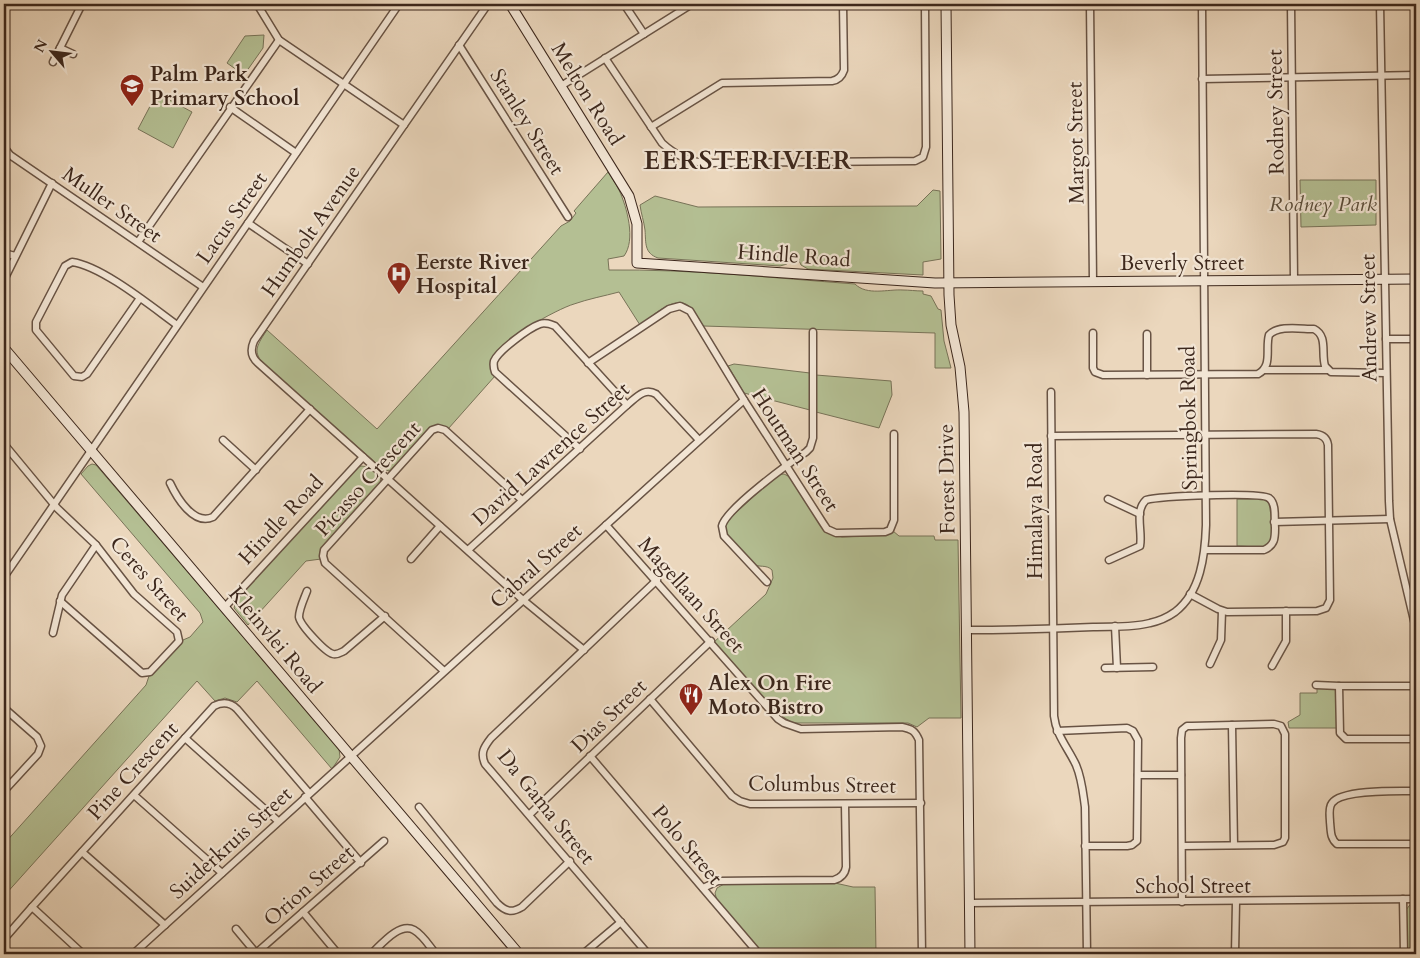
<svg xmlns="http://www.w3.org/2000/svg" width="1420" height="958" font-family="Cardo,serif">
<rect width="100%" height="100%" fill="#ebd7bd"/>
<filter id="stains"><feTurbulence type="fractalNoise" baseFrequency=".004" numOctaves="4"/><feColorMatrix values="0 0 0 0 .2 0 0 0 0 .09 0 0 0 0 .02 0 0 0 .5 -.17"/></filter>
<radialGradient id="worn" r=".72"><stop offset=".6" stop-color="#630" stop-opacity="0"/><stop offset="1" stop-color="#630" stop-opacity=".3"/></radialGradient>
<g fill="#b4bf93" stroke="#787358">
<path d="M264 35 263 48 244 75 227 63 245 36Z"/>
<path d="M157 93 192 112 173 148 138 129Z"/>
<path d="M608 172C612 178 616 184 619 190 627 207 636 240 624 256L608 259 609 270C691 269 773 278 855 284 867 296 888 289 903 290 909 290 916 291 923 291V294L931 296 938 309 941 310 944 341 951 368H935V333L703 326C699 319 695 311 689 306 674 294 652 317 640 325L619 292C604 296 588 299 574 304 557 309 499 341 494 357 492 363 492 372 495 376L448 429 431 427 428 430 390 471 384 470 268 368C252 353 255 348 267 330L377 429 561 226 570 221 576 213 574 211Z"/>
<path d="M1300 180H1376V225L1301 227Z"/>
<path d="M933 190 940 191 941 259 923 262V275L808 269 801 265 797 256H792L787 264 780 266 658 258C644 253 646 243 645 230 644 222 641 213 640 205L655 196 698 207 917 206Z"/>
<path d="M734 364 810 373V410L744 393 728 366Z"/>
<path d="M816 375 891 381 892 395 879 428 816 412Z"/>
<path d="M92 464 96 465 339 749 340 757 332 769 257 681 237 702 225 698 215 701 197 681 4 896V844L146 685 149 676 156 671 183 640 190 637 203 622 200 613 81 474 88 466Z"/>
<path d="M361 466 371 467 381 478 380 483 324 545 320 552 321 559 306 561 248 625 234 608 236 600 354 470Z"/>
<path d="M784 474 790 477 823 529 828 533 842 537 886 535 893 531 899 536H934L935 540H958L961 718H929L917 727 908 723H793L780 715 713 643 766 594 773 578 772 570C766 564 759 568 753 564 745 558 727 537 724 528L727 521 777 475Z"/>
<path d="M1237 499H1263L1270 504C1272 512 1276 542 1266 546 1258 548 1246 546 1237 546Z"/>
<path d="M1317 687 1334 688 1337 691V728H1289L1288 722 1300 715V693H1317Z"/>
<path d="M835 883 853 887H875L876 954H762L717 901 715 893 717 888 724 884Z"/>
<path d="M1412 902H1416V954H1407L1406 910Z"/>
</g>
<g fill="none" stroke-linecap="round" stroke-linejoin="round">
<defs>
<g id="street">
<path d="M257 4 279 40 404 125"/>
<path d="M488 4 254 341C250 350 251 357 258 363L523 600 584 650"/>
<path d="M624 4 644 34"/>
<path d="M1090 4 1093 281"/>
<path d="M1291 4 1294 280"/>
<path d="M1380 4 1389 501 1390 519 1416 629"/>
<path d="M4 8 6 4"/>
<path d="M459 45 568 217"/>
<path d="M60 48 73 54"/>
<path d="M605 58 662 143C675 155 689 162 706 163L915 161 923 157 926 147 925 4"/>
<path d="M53 62 82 4"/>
<path d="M1202 79 1416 75"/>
<path d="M561 86 692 4"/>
<path d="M230 107 296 153"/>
<path d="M651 127 722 83 832 81C838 80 842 76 844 70L843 4"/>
<path d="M4 147 10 155 203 287"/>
<path d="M248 223 308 264"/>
<path d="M138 242 279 40"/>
<path d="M4 253 15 256"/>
<path d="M4 280 52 183"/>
<path d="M140 298 87 374 82 377 74 376 36 330V322L65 266 72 262C102 266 152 307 177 325"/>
<path d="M1093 333V368L1095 372 1103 375 1258 374C1273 366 1265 349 1269 335 1278 325 1300 329 1314 329 1328 336 1321 353 1325 366L1331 372 1386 373"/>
<path d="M1147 334V375"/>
<path d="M1386 339H1416"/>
<path d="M588 363 669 309 680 306 690 311 744 400 823 523 827 529 836 533 885 532 890 530 894 520V434"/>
<path d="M1264 370H1328"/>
<path d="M1051 392 1054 716C1056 735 1068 748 1076 765 1082 779 1083 793 1085 807L1087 954"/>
<path d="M1051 436 1316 434C1323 435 1327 438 1328 445L1330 600 1326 608 1317 611 1227 612 1218 609 1190 594"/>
<path d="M223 440 256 470"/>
<path d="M4 444 57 508 96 545 134 594 177 632 179 641 150 672 142 673 60 601"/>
<path d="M580 449 495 372C494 369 493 365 494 361 499 350 529 328 540 324 545 322 550 324 555 326L627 405"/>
<path d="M170 483C177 498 194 526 213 517L310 409"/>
<path d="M1108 499 1140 514"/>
<path d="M1274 522 1390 519"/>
<path d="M606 525 778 719 784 723 801 729 902 727C912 729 915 731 919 740L922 954"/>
<path d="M468 550 627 405C636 398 644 387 656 394L699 440"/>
<path d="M411 559 440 526"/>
<path d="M1109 560 1140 546C1143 532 1134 511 1146 500 1160 496 1260 492 1269 498 1277 504 1274 519 1275 528 1275 538 1275 545 1264 550H1205"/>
<path d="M4 577 399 4"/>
<path d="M767 582 724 536 722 526C726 509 789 463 806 452L810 448 813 438V332"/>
<path d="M307 591C304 599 299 609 299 617 300 625 325 652 333 654 337 655 340 653 344 651L385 616"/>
<path d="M224 608 363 457"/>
<path d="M1115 626 1117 668"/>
<path d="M966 630C1008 630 1050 629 1093 627 1111 626 1132 628 1150 623 1159 621 1168 617 1175 612 1201 592 1205 555 1206 525L1202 4"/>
<path d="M53 633 62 595 96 545"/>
<path d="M1210 664 1221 640 1222 611"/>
<path d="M1272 666 1286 641V611"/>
<path d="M1105 668 1153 667"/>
<path d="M444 671 325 563 323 556 324 550 432 430 438 428 445 430 522 500"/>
<path d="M1316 685 1339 686"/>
<path d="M1416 686H1339L1340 733 1346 739H1416"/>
<path d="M650 699 732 796 740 801 750 804 921 803"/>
<path d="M4 708 37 737 41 746 38 754 4 791"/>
<path d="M1232 725 1234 845"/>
<path d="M1057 731 1127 728 1133 731 1138 740 1137 841 1132 845 1127 846H1085"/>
<path d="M185 738 278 821"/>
<path d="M590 756 759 954"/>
<path d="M1138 775H1181"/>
<path d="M1416 791C1400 791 1341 789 1332 803 1328 808 1330 817 1330 822 1331 831 1330 838 1337 844H1416"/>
<path d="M134 795 222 873"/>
<path d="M305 797 361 863"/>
<path d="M419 807 497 903C506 912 512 913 522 907L570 861"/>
<path d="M530 814 711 641"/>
<path d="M1182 846 1274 845 1283 842 1285 838V734L1281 726 1274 724 1192 726H1187L1182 730 1181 738 1182 902"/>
<path d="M82 852 165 925"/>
<path d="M703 888 718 881 834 880C841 878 845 874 846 867L845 804"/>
<path d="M969 903 1416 899"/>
<path d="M303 912 338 954"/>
<path d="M236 929 256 953"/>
<path d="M4 939 32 907"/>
<path d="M4 952 7 954"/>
<path d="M83 954 32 907 214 706C222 702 230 702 237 709L309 793"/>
<path d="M133 954 744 400"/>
<path d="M255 954 384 841"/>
<path d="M371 954C381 945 399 922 414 930 423 935 430 947 436 954"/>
<path d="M583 954 621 922"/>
<path d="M648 954 485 764C480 753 484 747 491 738L657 580"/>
<path d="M1235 954 1236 902"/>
<path d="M1339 954H1404L1403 899"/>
</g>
<g id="secondary">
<path d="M510 4 629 196 637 224V263L935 283 1416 279"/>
<path d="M946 4 949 295 951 325 960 367 964 412 970 954"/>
<path d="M4 348 519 954"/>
</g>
</defs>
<use href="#street" stroke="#685344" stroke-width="9"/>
<use href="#secondary" stroke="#3c271c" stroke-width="11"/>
<use href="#street" stroke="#f2e5d4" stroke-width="6"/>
<use href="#secondary" stroke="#f2e5d4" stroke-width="9"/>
</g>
<defs>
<symbol id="school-pin" viewBox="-11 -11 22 30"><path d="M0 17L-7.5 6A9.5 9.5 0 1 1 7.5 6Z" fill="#8f2418" stroke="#f2e5d4"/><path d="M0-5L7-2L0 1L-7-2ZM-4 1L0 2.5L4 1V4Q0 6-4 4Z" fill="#fff"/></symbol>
<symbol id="hospital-pin" viewBox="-11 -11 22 30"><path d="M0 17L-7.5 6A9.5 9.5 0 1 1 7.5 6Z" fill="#8f2418" stroke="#f2e5d4"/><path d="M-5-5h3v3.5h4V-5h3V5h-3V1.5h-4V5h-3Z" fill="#fff"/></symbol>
<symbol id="restaurant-pin" viewBox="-11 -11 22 30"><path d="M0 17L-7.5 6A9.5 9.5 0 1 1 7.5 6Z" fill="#8f2418" stroke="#f2e5d4"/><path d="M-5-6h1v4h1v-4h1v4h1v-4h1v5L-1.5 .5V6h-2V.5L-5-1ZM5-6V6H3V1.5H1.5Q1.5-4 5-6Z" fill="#fff"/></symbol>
</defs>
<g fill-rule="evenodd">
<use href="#school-pin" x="118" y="72" width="28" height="38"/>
<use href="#hospital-pin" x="385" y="260" width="28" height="38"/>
<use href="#restaurant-pin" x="677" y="681" width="28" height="38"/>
</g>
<g text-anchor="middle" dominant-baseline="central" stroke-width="4.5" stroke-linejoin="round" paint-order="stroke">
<g font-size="21" font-weight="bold" fill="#3c271c" stroke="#f2e5d4" text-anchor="start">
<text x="150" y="74">Palm Park<tspan x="150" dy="24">Primary School</tspan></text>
<text x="416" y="262">Eerste River<tspan x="416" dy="24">Hospital</tspan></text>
<text x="708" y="683">Alex On Fire<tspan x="708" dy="24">Moto Bistro</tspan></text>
</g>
<g font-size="21" fill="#3c271c" stroke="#f2e5d4">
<text transform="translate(587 94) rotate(58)">Melton Road</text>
<text transform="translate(1276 112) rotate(-91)">Rodney Street</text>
<text transform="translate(527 122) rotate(58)">Stanley Street</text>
<text transform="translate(1076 143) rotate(-91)">Margot Street</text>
<text transform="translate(112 205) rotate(35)">Muller Street</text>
<text transform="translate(232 218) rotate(-55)">Lacus Street</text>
<text transform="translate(311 231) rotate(-55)">Humbolt Avenue</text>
<text transform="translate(794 256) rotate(4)">Hindle Road</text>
<text x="1182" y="263">Beverly Street</text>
<text transform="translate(1369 318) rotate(-91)">Andrew Street</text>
<text transform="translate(1189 418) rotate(-91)">Springbok Road</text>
<text transform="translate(795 450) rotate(57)">Houtman Street</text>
<text transform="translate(551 454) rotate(-42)">David Lawrence Street</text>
<text transform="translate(368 479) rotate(-48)">Picasso Crescent</text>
<text transform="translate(947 479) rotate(-91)">Forest Drive</text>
<text transform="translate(1035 511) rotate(-90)">Himalaya Road</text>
<text transform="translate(281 520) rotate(-47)">Hindle Road</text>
<text transform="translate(536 566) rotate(-42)">Cabral Street</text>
<text transform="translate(149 579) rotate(48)">Ceres Street</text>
<text transform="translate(691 595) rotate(48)">Magellaan Street</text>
<text transform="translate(275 640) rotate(50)">Kleinvlei Road</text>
<text transform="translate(609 716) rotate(-44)">Dias Street</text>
<text transform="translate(133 771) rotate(-48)">Pine Crescent</text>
<text transform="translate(822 785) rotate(1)">Columbus Street</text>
<text transform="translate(546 807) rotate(51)">Da Gama Street</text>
<text transform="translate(231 843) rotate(-42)">Suiderkruis Street</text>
<text transform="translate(687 845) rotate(50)">Polo Street</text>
<text transform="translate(309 886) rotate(-41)">Orion Street</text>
<text x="1193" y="886">School Street</text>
</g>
<g font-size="21" font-style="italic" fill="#5a4d3a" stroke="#f2e5d4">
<text x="1323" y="204">Rodney Park</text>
</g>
<g font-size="26" font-weight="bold" letter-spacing="1" fill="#3c271c" stroke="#f2e5d4">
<text x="748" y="160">EERSTERIVIER</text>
</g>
</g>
<rect width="1420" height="958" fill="none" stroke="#ebd7bd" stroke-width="20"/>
<rect x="5" y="5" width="1410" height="948" fill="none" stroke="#3c271c" stroke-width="2.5"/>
<rect x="10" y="10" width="1400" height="938" fill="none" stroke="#3c271c"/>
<g transform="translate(52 52) rotate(298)" stroke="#f2e5d4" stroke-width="4" paint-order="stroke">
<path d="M0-4L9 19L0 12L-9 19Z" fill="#3c271c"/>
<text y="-8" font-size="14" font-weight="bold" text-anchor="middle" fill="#3c271c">N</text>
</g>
<rect width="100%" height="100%" filter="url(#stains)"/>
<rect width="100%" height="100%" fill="url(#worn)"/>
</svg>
